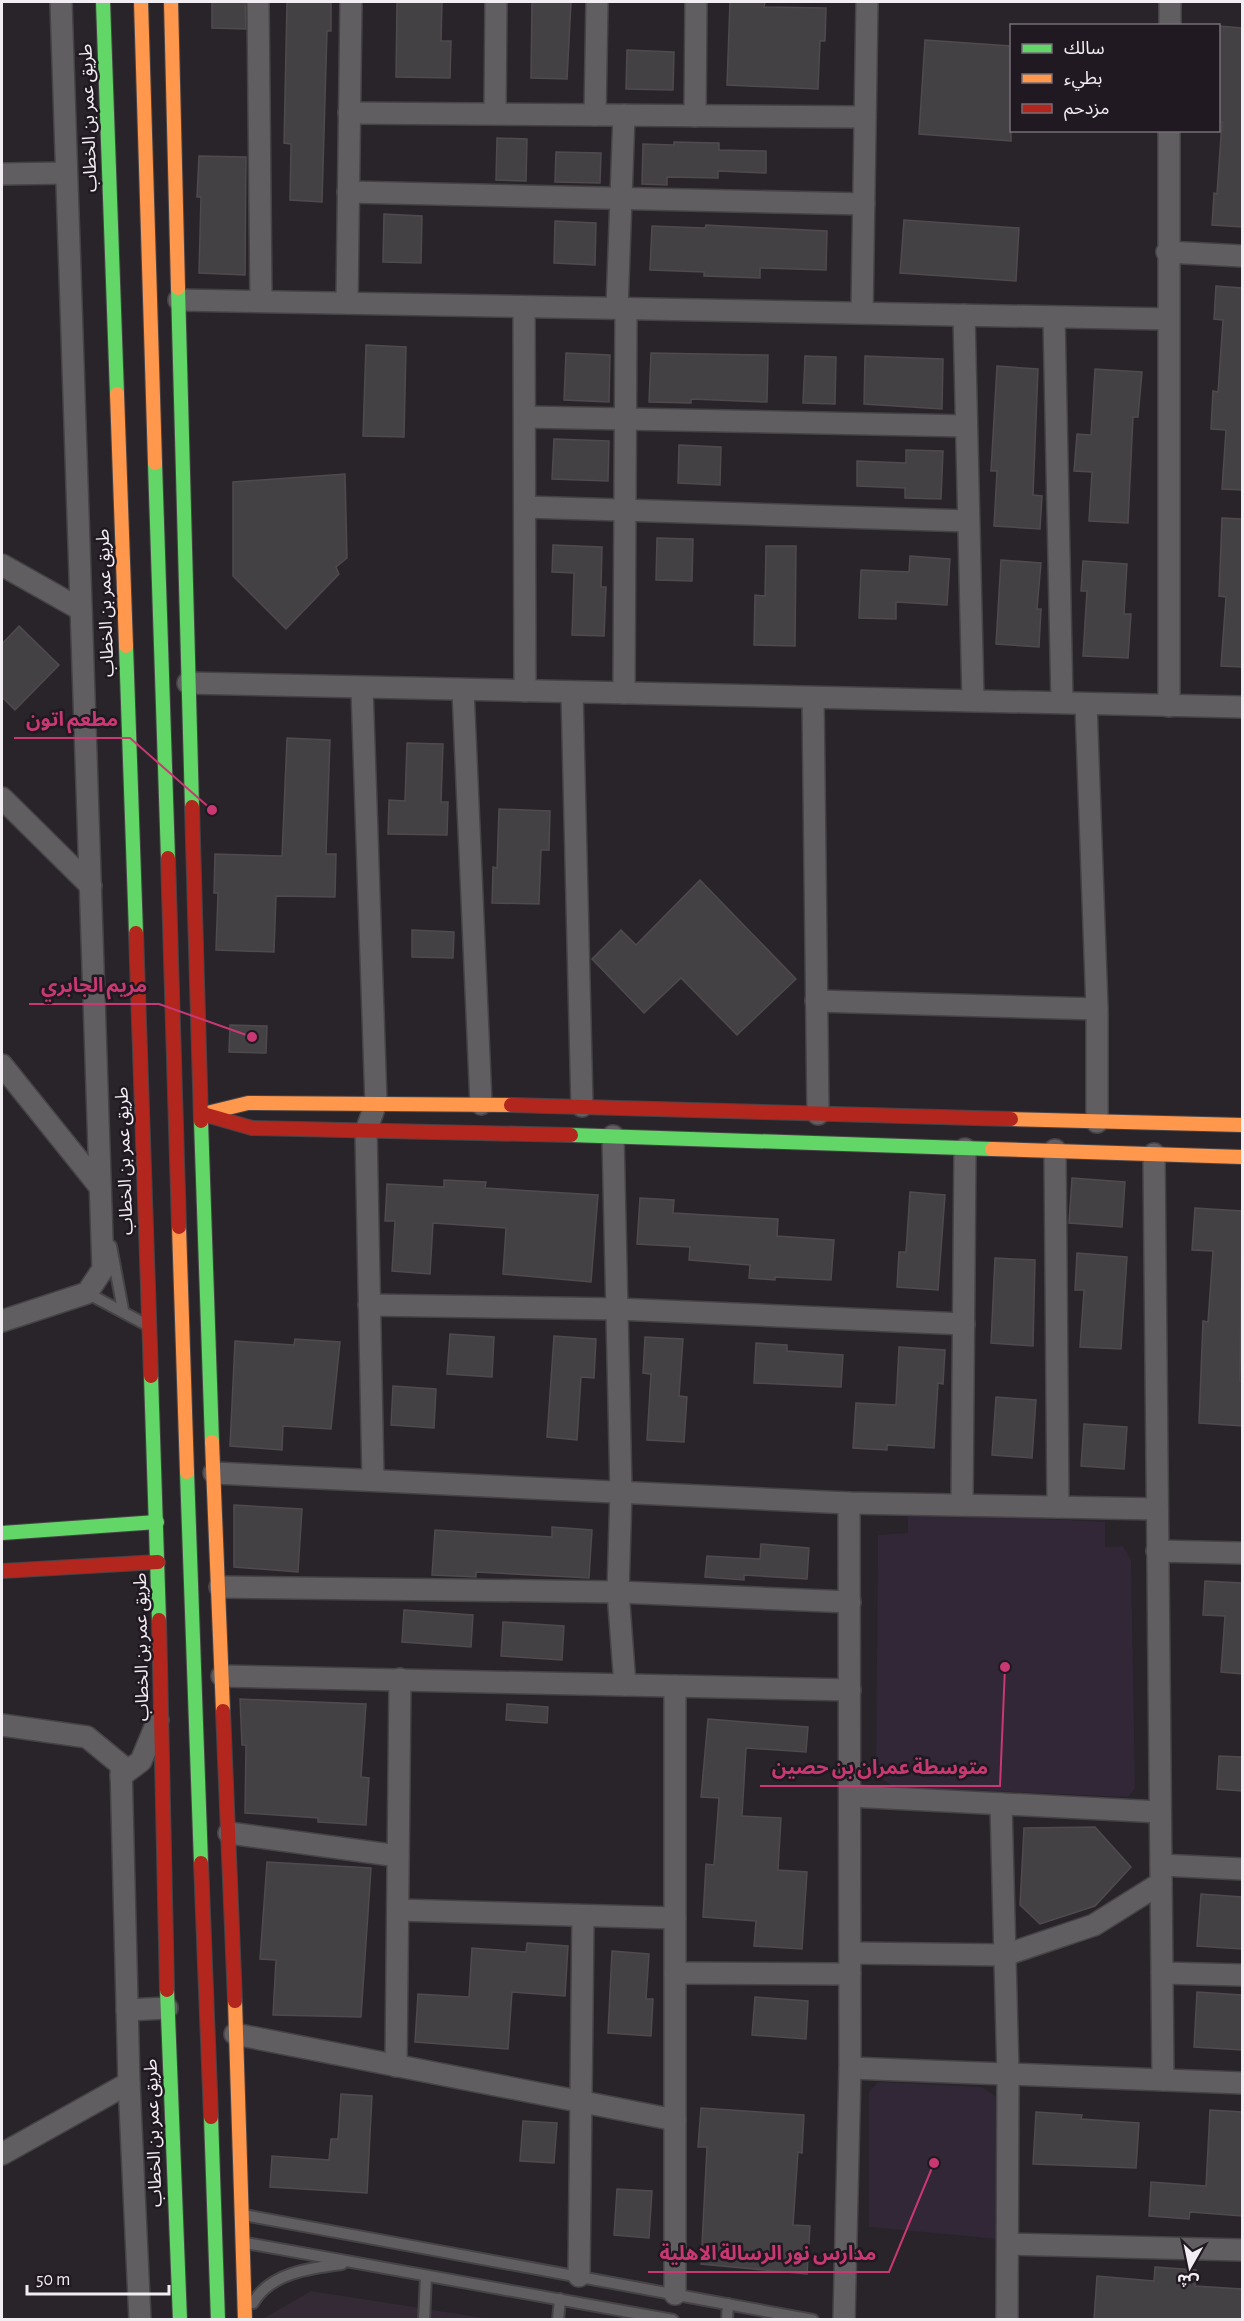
<svg xmlns="http://www.w3.org/2000/svg" width="1244" height="2321" font-family="'Alegreya Sans','Noto Sans Arabic',sans-serif">
<rect width="100%" height="100%" fill="#282429"/>
<path fill="#332a35" d="M311 2291 490 2319 261 2320Z"/>
<g fill="#312736">
<path d="M908 1512 1105 1522V1547L1123 1546 1131 1560 1135 1788 1128 1797 894 1787 876 1775 878 1535 908 1533Z"/>
<path d="M878 2082 982 2087 1000 2100 998 2239 869 2227V2092Z"/>
</g>
<g fill="#444144" stroke="#4f4a4e" stroke-width="1.5">
<path d="M212 2H245L246 29 212 28Z"/>
<path d="M287 2H331V31H327L322 202 290 200 291 144 284 143Z"/>
<path d="M397 2H442L441 41H451L450 78 396 77Z"/>
<path d="M532 2H571L567 79 531 78Z"/>
<path d="M730 2H765L764 7 826 8 825 41H820L818 89 727 85Z"/>
<path d="M1218 26 1242 28V227L1212 225 1214 193 1217 194 1222 122H1218Z"/>
<path d="M925 40 1011 46V141L919 134Z"/>
<path d="M627 50 674 52 673 90 626 89Z"/>
<path d="M497 138 527 139 526 181 496 180Z"/>
<path d="M674 142 719 143V150L766 151V173L718 171V178L667 177V185L642 184 643 144 674 145Z"/>
<path d="M556 152 601 153 600 183 555 182Z"/>
<path d="M199 156 246 157 245 275 199 273 201 197H197Z"/>
<path d="M384 214 422 216 421 263 383 262Z"/>
<path d="M904 220 1019 228 1016 281 900 273Z"/>
<path d="M555 221 596 223 595 265 554 263Z"/>
<path d="M706 225 827 231 826 270 760 268V278L704 276V272L650 270 652 226 705 228Z"/>
<path d="M1216 286 1242 288V490L1222 489 1226 430 1211 429 1213 391 1218 392 1223 320 1214 319Z"/>
<path d="M366 345 406 347 404 437 363 436Z"/>
<path d="M566 353 610 355 609 402 564 400Z"/>
<path d="M651 353 768 355 767 402 691 399V403L649 402Z"/>
<path d="M805 356 836 357 835 404 803 403Z"/>
<path d="M865 356 943 359 942 409 864 404Z"/>
<path d="M997 366 1038 369 1033 495 1042 496 1040 529 994 526 997 471H991Z"/>
<path d="M1095 369 1142 372 1138 417H1133L1128 523 1089 521 1092 472 1074 471 1077 434 1091 435Z"/>
<path d="M554 439 609 441 608 481 552 479Z"/>
<path d="M679 445 721 447 720 485 678 483Z"/>
<path d="M906 450 943 451 941 499 905 498V488L857 486V461L906 463Z"/>
<path d="M345 474 347 558 336 567 339 574 286 629 233 576V482Z"/>
<path d="M1222 518 1242 519V667L1221 666 1226 597 1219 596Z"/>
<path d="M657 538 693 539 692 581 656 580Z"/>
<path d="M553 545 602 547 601 587H606L604 636 572 635 574 573 552 572Z"/>
<path d="M766 546H796L795 646 754 645 755 595 765 596Z"/>
<path d="M910 556 950 559 947 605 896 602V619L859 618 861 570 909 572Z"/>
<path d="M1001 560 1041 563 1037 609H1041L1039 647 996 644Z"/>
<path d="M1083 561 1127 564 1124 614H1131L1128 658 1083 656 1087 591H1081Z"/>
<path d="M19 626 59 665 15 710 2 697V644Z"/>
<path d="M287 738 330 740 326 854H336L335 897 276 896 274 952 216 950 218 893H214L215 854 282 856Z"/>
<path d="M407 743 443 744 441 802H448L447 835 388 834 389 800 405 801Z"/>
<path d="M499 809 550 811 549 850H541L539 904 492 903 493 867 497 868Z"/>
<path d="M700 880 796 979 737 1035 681 978 644 1013 592 959 621 930 636 945Z"/>
<path d="M412 930 454 932 453 958 412 957Z"/>
<path d="M230 1025 267 1026 266 1053 229 1052Z"/>
<path d="M1072 1178 1125 1182 1122 1227 1069 1223Z"/>
<path d="M444 1180 486 1182 485 1188 598 1195 591 1282 503 1274 506 1228 433 1223 430 1274 392 1271 395 1221H385L387 1184 444 1187Z"/>
<path d="M910 1192 945 1195 938 1290 897 1287 899 1252H906Z"/>
<path d="M640 1198 674 1200 673 1213 778 1219 777 1236 834 1240 831 1280 775 1277V1280L749 1278 750 1265 689 1260 690 1247 637 1244Z"/>
<path d="M1195 1208 1242 1211 1240 1381H1242V1426L1199 1423 1203 1321 1208 1322 1213 1251 1192 1250Z"/>
<path d="M1077 1253 1127 1257 1121 1349 1080 1347 1084 1290H1075Z"/>
<path d="M995 1258 1035 1260 1033 1346 991 1343Z"/>
<path d="M450 1334 494 1337 492 1377 447 1374Z"/>
<path d="M554 1336 596 1339 594 1378 581 1377 577 1440 547 1437Z"/>
<path d="M645 1337 683 1339 679 1396 687 1397 684 1442 647 1440 651 1374 643 1373Z"/>
<path d="M295 1339 340 1342 331 1429 283 1426 282 1450 230 1446 235 1341 294 1345Z"/>
<path d="M756 1343 787 1345V1351L843 1355 841 1387 754 1383Z"/>
<path d="M899 1347 945 1350 943 1384 938 1383 934 1448 887 1445V1450L853 1448 856 1403 896 1405Z"/>
<path d="M393 1386 436 1389 434 1428 391 1425Z"/>
<path d="M996 1397 1036 1400 1032 1458 992 1455Z"/>
<path d="M1084 1424 1127 1427 1124 1469 1081 1466Z"/>
<path d="M234 1505 302 1509 298 1572 234 1567Z"/>
<path d="M552 1527 592 1530 589 1578 476 1572V1577L432 1575 435 1530 552 1537Z"/>
<path d="M761 1544 809 1548 807 1579 744 1575V1580L705 1577 707 1556 760 1559Z"/>
<path d="M1205 1581 1242 1583V1674L1221 1672 1225 1616 1203 1615Z"/>
<path d="M404 1610 473 1615 471 1647 402 1642Z"/>
<path d="M503 1622 564 1626 562 1660 501 1656Z"/>
<path d="M240 1699 366 1704 361 1777 369 1778 366 1825 318 1822V1818L245 1813 246 1745H242Z"/>
<path d="M507 1704 548 1707 547 1723 506 1720Z"/>
<path d="M708 1719 808 1727 806 1752 746 1748 742 1816 781 1818 778 1870 807 1872 802 1949 754 1946 756 1921 703 1917 706 1864 714 1865 719 1798 701 1797Z"/>
<path d="M1219 1756 1242 1757V1791L1217 1789Z"/>
<path d="M1095 1827 1131 1867 1095 1906 1040 1924 1020 1905 1024 1828Z"/>
<path d="M267 1862 371 1868 361 2017 273 2015 276 1960 260 1959Z"/>
<path d="M1201 1894 1242 1897V1949L1197 1946Z"/>
<path d="M527 1943 568 1946 565 1996 512 1992 508 2049 415 2042 418 1994 469 1997 472 1948 526 1952Z"/>
<path d="M612 1951 649 1954 646 1999H653L651 2036 608 2033Z"/>
<path d="M1197 1992 1242 1995V2050L1194 2047Z"/>
<path d="M755 1997 808 2001 806 2039 752 2035Z"/>
<path d="M341 2094 372 2096 367 2193 270 2187 272 2156 329 2160 331 2139H338Z"/>
<path d="M701 2108 804 2115 802 2153 798 2152 793 2225 810 2226 807 2274 701 2264 707 2147H698Z"/>
<path d="M1210 2110 1242 2112V2216L1190 2212 1189 2219 1149 2216 1151 2182 1206 2186Z"/>
<path d="M1036 2112 1082 2115 1081 2119 1139 2123 1136 2168 1033 2164Z"/>
<path d="M523 2121 557 2123 554 2163 520 2161Z"/>
<path d="M617 2189 652 2191 649 2238 614 2235Z"/>
<path d="M1155 2267 1196 2270 1195 2286 1242 2289V2319H1094L1097 2276 1154 2281Z"/>
</g>
<g fill="none" stroke-linecap="round" stroke-linejoin="round">
<defs>
<g id="lane">
<path d="M111 1246 123 1310"/>
<path d="M87 1293 145 1324"/>
<path d="M244 2215 813 2320"/>
<path d="M246 2243 673 2320"/>
<path d="M253 2303C270 2273 310 2268 342 2264"/>
<path d="M424 2320 426 2276"/>
<path d="M558 2320 560 2299"/>
<path d="M727 2320 728 2304"/>
</g>
<g id="street">
<path d="M258 2 261 301"/>
<path d="M1170 26V2"/>
<path d="M349 113 865 117"/>
<path d="M495 114 496 2"/>
<path d="M595 115 597 2"/>
<path d="M695 116 696 2"/>
<path d="M1169 130V706"/>
<path d="M2 174 66 173"/>
<path d="M348 192 864 204"/>
<path d="M1167 252 1242 256"/>
<path d="M179 300 1167 319"/>
<path d="M347 303 351 2"/>
<path d="M524 308 525 691"/>
<path d="M617 308 624 115"/>
<path d="M862 313 867 2"/>
<path d="M964 315 973 700"/>
<path d="M1054 317 1062 702"/>
<path d="M526 417 966 426"/>
<path d="M525 507 968 521"/>
<path d="M2 565 80 609"/>
<path d="M188 683 1242 707"/>
<path d="M362 688 376 1103 366 1131 373 1479"/>
<path d="M463 690 481 1104"/>
<path d="M572 692 582 1106"/>
<path d="M624 693 626 308"/>
<path d="M813 698 818 1114"/>
<path d="M1086 704 1097 1009V1122"/>
<path d="M2 798 91 886"/>
<path d="M816 1001 1097 1009"/>
<path d="M2 1065 100 1187"/>
<path d="M613 1136 621 1491 618 1592 625 1685"/>
<path d="M1055 1150 1058 1507"/>
<path d="M1154 1154 1163 2080"/>
<path d="M369 1305 617 1309 964 1324"/>
<path d="M2 1321 87 1293 103 1269 61 2"/>
<path d="M214 1473 849 1503 1157 1509"/>
<path d="M962 1505 965 1149"/>
<path d="M1157 1551 1242 1553"/>
<path d="M220 1587 618 1592 850 1602"/>
<path d="M222 1676 850 1690"/>
<path d="M2 1725 87 1737 121 1765 129 2083 140 2320"/>
<path d="M121 1776 141 1761 158 1720"/>
<path d="M850 1796 1160 1812"/>
<path d="M1001 1804 1008 2074 1007 2320"/>
<path d="M229 1833 398 1856"/>
<path d="M1161 1865 1242 1869"/>
<path d="M398 1910 675 1918"/>
<path d="M850 1953 1005 1955 1094 1925 1161 1883"/>
<path d="M675 1973 850 1974"/>
<path d="M1162 1973 1242 1975"/>
<path d="M127 2010 167 2008"/>
<path d="M235 2034 675 2120"/>
<path d="M396 2066 400 1679"/>
<path d="M850 2068 1242 2083"/>
<path d="M2 2154 129 2083"/>
<path d="M1008 2244 1242 2250"/>
<path d="M579 2276 583 1916"/>
<path d="M675 2294V1686"/>
<path d="M844 2320 850 2068 849 1503"/>
</g>
<g id="fast">
<path d="M103 2 117 394"/>
<path d="M178 288 192 807"/>
<path d="M155 463 168 858"/>
<path d="M126 646 136 933"/>
<path d="M201 1121 212 1442"/>
<path d="M571 1135 992 1149"/>
<path d="M151 1376 159 1620"/>
<path d="M187 1472 201 1863"/>
<path d="M2 1533 157 1522"/>
<path d="M167 1990 180 2320"/>
<path d="M211 2117 218 2320"/>
</g>
<g id="slow">
<path d="M141 2 155 463"/>
<path d="M171 2 178 288"/>
<path d="M117 394 126 646"/>
<path d="M203 1114 248 1103 511 1105"/>
<path d="M1011 1119 1242 1125"/>
<path d="M992 1149 1242 1157"/>
<path d="M179 1227 187 1472"/>
<path d="M212 1442 223 1711"/>
<path d="M235 2001 245 2320"/>
</g>
<g id="jam">
<path d="M192 807 201 1121"/>
<path d="M168 858 179 1227"/>
<path d="M136 933 151 1376"/>
<path d="M511 1105 1011 1119"/>
<path d="M203 1114 252 1128 571 1135"/>
<path d="M2 1571 158 1562"/>
<path d="M159 1620 167 1990"/>
<path d="M223 1711 235 2001"/>
<path d="M201 1863 211 2117"/>
</g>
</defs>
<use href="#lane" stroke="#464347" stroke-width="14"/>
<use href="#street" stroke="#464347" stroke-width="24"/>
<use href="#fast" stroke="#464347" stroke-width="16"/>
<use href="#slow" stroke="#464347" stroke-width="16"/>
<use href="#jam" stroke="#464347" stroke-width="16"/>
<use href="#lane" stroke="#615e61" stroke-width="10"/>
<use href="#street" stroke="#615e61" stroke-width="21"/>
<use href="#fast" stroke="#63d668" stroke-width="14"/>
<use href="#slow" stroke="#ff974d" stroke-width="14"/>
<use href="#jam" stroke="#b3261e" stroke-width="14"/>
</g>
<g text-anchor="middle" dominant-baseline="central" stroke-width="5" stroke-linejoin="round" paint-order="stroke">
<g font-size="18" fill="#f1edf2" stroke="#201921">
<text transform="translate(89 118) rotate(-92)">طريق عمر بن الخطاب</text>
<text transform="translate(106 603) rotate(-92)">طريق عمر بن الخطاب</text>
<text transform="translate(125 1161) rotate(-92)">طريق عمر بن الخطاب</text>
<text transform="translate(142 1647) rotate(-91)">طريق عمر بن الخطاب</text>
<text transform="translate(154 2133) rotate(-92)">طريق عمر بن الخطاب</text>
</g>
</g>
<path fill="none" stroke="#c93872" stroke-width="2" d="M212 810L130 738H14M252 1037L159 1004H29M1005 1667L1000 1786H760M934 2163L889 2272H648"/>
<g fill="#c93872" stroke="#201921" stroke-width="2">
<circle cx="212" cy="810" r="6"/>
<circle cx="252" cy="1037" r="6"/>
<circle cx="1005" cy="1667" r="6"/>
<circle cx="934" cy="2163" r="6"/>
</g>
<g font-size="20" text-anchor="middle" font-weight="bold" fill="#c93872" stroke="#201921" stroke-width="5" stroke-linejoin="round" paint-order="stroke">
<text x="72" y="726">مطعم اتون</text>
<text x="94" y="992">مريم الجابري</text>
<text x="880" y="1774">متوسطة عمران بن حصين</text>
<text x="768" y="2260">مدارس نور الرسالة الاهلية</text>
</g>
<rect width="1244" height="2321" fill="none" stroke="#f1edf2" stroke-width="6"/>
<rect x="1010" y="24" width="210" height="108" fill="#201921" stroke="#746e75" stroke-width="1.5"/>
<rect x="1022" y="44" width="30" height="9" fill="#63d668" stroke="#746e75" stroke-width="1.5"/>
<text x="1064" y="54" font-size="18" fill="#f1edf2">سالك</text>
<rect x="1022" y="74" width="30" height="9" fill="#ff974d" stroke="#746e75" stroke-width="1.5"/>
<text x="1064" y="84" font-size="18" fill="#f1edf2">بطيء</text>
<rect x="1022" y="104" width="30" height="9" fill="#b3261e" stroke="#746e75" stroke-width="1.5"/>
<text x="1064" y="114" font-size="18" fill="#f1edf2">مزدحم</text>
<g transform="translate(1190 2267) rotate(189)" stroke="#201921" stroke-width="4.5" paint-order="stroke">
<path d="M0-4.5L10 22L0 15L-10 22Z" fill="#f1edf2"/>
<text y="-9" font-size="16" font-weight="bold" text-anchor="middle" fill="#f1edf2">ش</text>
</g>
<path d="M27 2285v9h142v-9" fill="none" stroke="#f1edf2" stroke-width="3"/>
<text x="36" y="2285" font-size="18" fill="#f1edf2" stroke="#201921" stroke-width="4.5" paint-order="stroke">50 m</text>
</svg>
